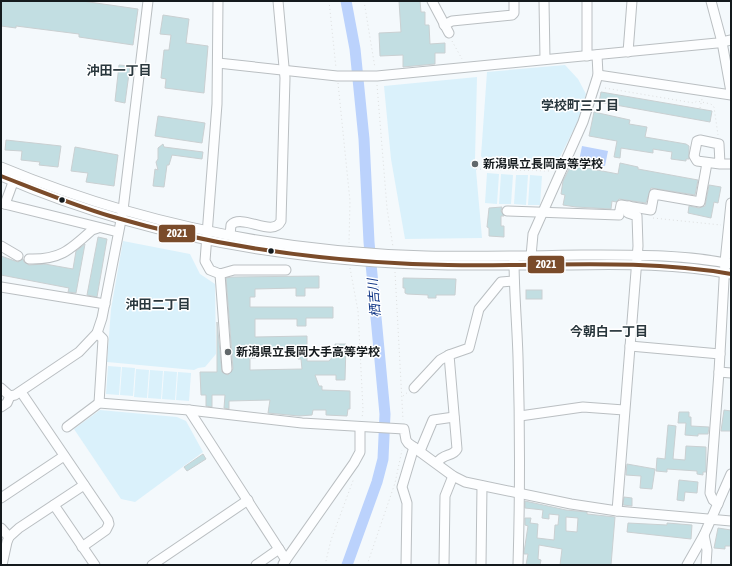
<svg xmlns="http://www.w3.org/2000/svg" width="732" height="566" font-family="'Asap Condensed','Noto Sans JP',sans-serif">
<rect width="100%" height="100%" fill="#f4f9fc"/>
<g fill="#daf1fb">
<path d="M565 65 578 79 586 94 579 119 556 165 486 163 481 156 487 72Z"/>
<path d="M477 77 475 159 482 238 405 239 391 159 384 86Z"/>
<path d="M487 173 499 174 497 204 485 203Z"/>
<path d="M501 174 513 175 511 204H499Z"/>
<path d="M516 175H528L526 205 514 204Z"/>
<path d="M530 175 542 176 540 205H528Z"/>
<path d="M123 241 190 254 200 274 215 284 216 354 205 367 198 368 194 370 107 362 111 309Z"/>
<path d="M108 366 121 367 119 395 106 394Z"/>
<path d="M122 367 135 368 133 396 120 395Z"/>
<path d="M136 369 149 370 147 398 134 397Z"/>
<path d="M150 370 163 371 161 399 148 398Z"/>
<path d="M164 371 177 372 175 400 162 399Z"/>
<path d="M178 372 191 373 189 401 176 400Z"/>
<path d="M100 410 177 417 186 421 203 452 135 502 121 499 74 429Z"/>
</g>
<path fill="#bbd2fc" d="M582 146 608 151 605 166 579 161Z"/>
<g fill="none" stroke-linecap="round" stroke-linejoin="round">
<path stroke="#bbd2fc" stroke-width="11" d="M346 1 355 49 364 139 369 242 385 414 383 459 377 482 347 565"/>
</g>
<g fill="#c2dee2" stroke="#cad0d2" fill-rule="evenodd">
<path d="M1 1H82L138 9 133 45 79 37V34L16 26V28L1 26Z"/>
<path d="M399 1H420L421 12H425V25H429L430 44 445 43V53H435V64L403 67V55L380 56 379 33 401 32Z"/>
<path d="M163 15 189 19 186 43 208 46 204 93 165 88 166 79 161 78 164 50H169L171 35 160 34Z"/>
<path d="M119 65 130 66 125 103 115 101Z"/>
<path d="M601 92 712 111 710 122 599 102Z"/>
<path d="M594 112 630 120 629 124 647 127 645 137 686 144 689 146V159H686V161L671 159 672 152 653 149V153L621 148 620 158 614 157 617 141 589 136Z"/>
<path d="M158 116 205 123 202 143 155 136Z"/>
<path d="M6 140 61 146 58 167 39 165 40 162 21 160 22 151 5 150Z"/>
<path d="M163 144 164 147 203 152 202 159 172 155 169 165H167L164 187 153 186 155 169 158 170 156 162 158 159V148Z"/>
<path d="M75 147 118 155 114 186 86 182 88 173 71 171Z"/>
<path d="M620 163 638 167V169L698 180 695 195 651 188 646 203 619 199 616 202 612 201 611 209 576 207 563 205 565 195 561 194 563 181 571 165 618 174Z"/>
<path d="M709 185 721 187 718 203 714 202 711 218 688 213 689 206 699 208 705 206Z"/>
<path d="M502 207 501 211 504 216H501V226H504V237L489 236V228L487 227 489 208Z"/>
<path d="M98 237 107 239 97 297 87 295Z"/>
<path d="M85 244 76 293 68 292 69 288 1 275V256L18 262 23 259 24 262 29 265 45 264 73 269 76 251Z"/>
<path d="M319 276V288H305V296H296V288L255 289V297H250V307H333V318H306V326H297V319H255V337L307 336V361H329L335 354V344H346L345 380H336V375H315L319 386H322V390L350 391V409H348L347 416 326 415V410H313L312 415 299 416 268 413 270 400 229 401V409L224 408 225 395H212V407L206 406V395H201L200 372H217V322L222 372 228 375 233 369 226 278 232 277ZM298 350V359H301L302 369 250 370V358H256V351Z"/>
<path d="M403 278 456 279 455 295H436V298H428V295L407 294 405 293V288H403Z"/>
<rect x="526" y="290" width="16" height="9"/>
<path d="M724 410 731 411V431H721Z"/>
<path d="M679 412H689V417H691V426L709 427 708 434H698V436L685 435 686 423H678Z"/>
<path d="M668 425 676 426 673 459 685 460 686 446 706 447V472H703V475L697 474V471L667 469V472L656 471 657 458 665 459Z"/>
<path d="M203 454 206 459 187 471 184 467Z"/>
<path d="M627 464 655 469 652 489 640 488 641 476 626 475Z"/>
<path d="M679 480 698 482 697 493 685 492 684 501 677 500Z"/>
<path d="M624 497 632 498V506L623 505Z"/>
<path d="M525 501 566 510 587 512V514L615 517 611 565H560L562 549 539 545 538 559 541 560 540 565H526L528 554H524V552L528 526 525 525V518H531L530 523 538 524 537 538 554 540 555 525H558L559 515 549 514V519L542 518 543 510 525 508ZM566 517 578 518 577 532 566 531Z"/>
<path d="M628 523 667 525V523L692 525 691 539 627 532Z"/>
<path d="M718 528 731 530V546H725V549L714 548Z"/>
</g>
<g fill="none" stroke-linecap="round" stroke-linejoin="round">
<defs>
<g id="minor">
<path d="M218 1 217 104 205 261 210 270 220 274 234 270H286"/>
<path d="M432 1 449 33"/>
<path d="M544 1 545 59"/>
<path d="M587 1V56"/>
<path d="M711 1 722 42 731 92"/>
<path d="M444 25 452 21 512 15 514 13V1"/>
<path d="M628 52 632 1"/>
<path d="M218 63 337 76H377L717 43 731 40"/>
<path d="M598 75 731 95"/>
<path d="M720 164 719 144 700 140 697 141 694 156 697 161 720 164H731"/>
<path d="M1 167C135 223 280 252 426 256 478 257 530 256 582 255 632 255 682 254 731 264"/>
<path d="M1 176C143 238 294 262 448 265 489 265 530 265 571 265 625 264 678 264 731 274"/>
<path d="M1 203 118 232"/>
<path d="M5 204 15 177"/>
<path d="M507 211 619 215 621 205 651 210 654 194 700 202 707 163"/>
<path d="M230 235 231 225C242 213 273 238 281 221L285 78 278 1"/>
<path d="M1 246 18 256"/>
<path d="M531 256 533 234 583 122 598 75 597 55"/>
<path d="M29 259C60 260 70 250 92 230L98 228"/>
<path d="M514 259C514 292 517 324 518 357 520 426 520 496 518 565"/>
<path d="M220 274 227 369"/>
<path d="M1 287 105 304"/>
<path d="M97 333 103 339 99 403"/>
<path d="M630 346 720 354"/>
<path d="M719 372 731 373"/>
<path d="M1 388 10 396 15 395 79 352 97 333 102 318 123 210 148 1"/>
<path d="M414 388 440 360 449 355"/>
<path d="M21 392 108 520 109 524 106 530 82 547"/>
<path d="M1 407 7 403 10 396"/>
<path d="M189 410 286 560"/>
<path d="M520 416 583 407 624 410"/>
<path d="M67 427 99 403 189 410 302 423 404 429 406 440 408 443 453 476 465 482 571 504 617 511 731 521"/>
<path d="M420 451 433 420 454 417"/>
<path d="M437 463C443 453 453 457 457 449L449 355 469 348 479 309 501 282 514 281"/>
<path d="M1 498 64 456"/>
<path d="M718 504 713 500 710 493 719 372 725 262 731 203"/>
<path d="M54 505 95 565"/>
<path d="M617 511 638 246 637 216 628 213 629 206"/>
<path d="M1 528 9 537"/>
<path d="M704 535 707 550 706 565"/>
<path d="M283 564 354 463 360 452V427"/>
<path d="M2 565 7 542 9 537 19 528 84 485"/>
<path d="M152 565 248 500"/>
<path d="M256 565 279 549"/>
<path d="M406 565 407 503 402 487 414 447"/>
<path d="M444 565 445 496 453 476"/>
<path d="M481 565 482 486"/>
<path d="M687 565 704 535 731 474"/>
</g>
</defs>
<use href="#minor" stroke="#babfc2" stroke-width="11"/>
<g stroke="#dddfdf" stroke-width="1" stroke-dasharray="1 3" stroke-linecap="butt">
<path d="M329 1 336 68"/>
<path d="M364 1 375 68"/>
<path d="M452 41 462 59"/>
<path d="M338 83 350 201 349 243"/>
<path d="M377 85 387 208 393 247"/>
<path d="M605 88 694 103 697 101 711 104 714 107 718 135"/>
<path d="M700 108 702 99"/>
<path d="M476 169 551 171"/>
<path d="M653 218 721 225"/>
<path d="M350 268 358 311 363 409 362 419"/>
<path d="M395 272 403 420"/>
<path d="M403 396 408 392"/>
<path d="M325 565 331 540 354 478"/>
<path d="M367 565 395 483 402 450"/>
</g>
<use href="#minor" stroke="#fdfeff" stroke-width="9"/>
<defs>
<path id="bus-1" d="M1 176C37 190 73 205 110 216 219 248 334 263 448 265 542 267 638 258 731 274"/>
</defs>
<use href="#bus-1" stroke="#fff" stroke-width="7"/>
<use href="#bus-1" stroke="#7a4b2a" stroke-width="4"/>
</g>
<g fill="#62686b" stroke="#fff" stroke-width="1.5">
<circle cx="475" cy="164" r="4"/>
<circle cx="228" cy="352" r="4"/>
</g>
<g fill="#141a1d" stroke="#fff" stroke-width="1.5">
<circle cx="62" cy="200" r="3.5"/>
<circle cx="271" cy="251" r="3.5"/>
</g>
<g text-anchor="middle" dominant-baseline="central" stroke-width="3" stroke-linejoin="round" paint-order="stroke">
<g font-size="12" font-weight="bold" fill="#141a1d" stroke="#fff" text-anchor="start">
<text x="483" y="164">新潟県立長岡高等学校</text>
<text x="236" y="352">新潟県立長岡大手高等学校</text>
</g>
<g font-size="13" font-weight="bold" fill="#29373d" stroke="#fff">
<text x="119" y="70">沖田一丁目</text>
<text x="580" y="105">学校町三丁目</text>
<text x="158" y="304">沖田二丁目</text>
<text x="609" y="331">今朝白一丁目</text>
</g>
<g font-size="13" font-style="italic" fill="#0d3385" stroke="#fff">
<text transform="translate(374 298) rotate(-95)">栖吉川</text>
</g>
</g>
<g stroke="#fff" stroke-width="1.5">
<rect x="158" y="224" width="38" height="19" rx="4" fill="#7a4b2a"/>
<rect x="527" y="255" width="38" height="19" rx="4" fill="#7a4b2a"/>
</g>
<g font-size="11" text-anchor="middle" font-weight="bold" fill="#fff">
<text x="177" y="237">2021</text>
<text x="546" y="268">2021</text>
</g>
<rect width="732" height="566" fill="none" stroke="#141a1d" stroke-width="4"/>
</svg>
